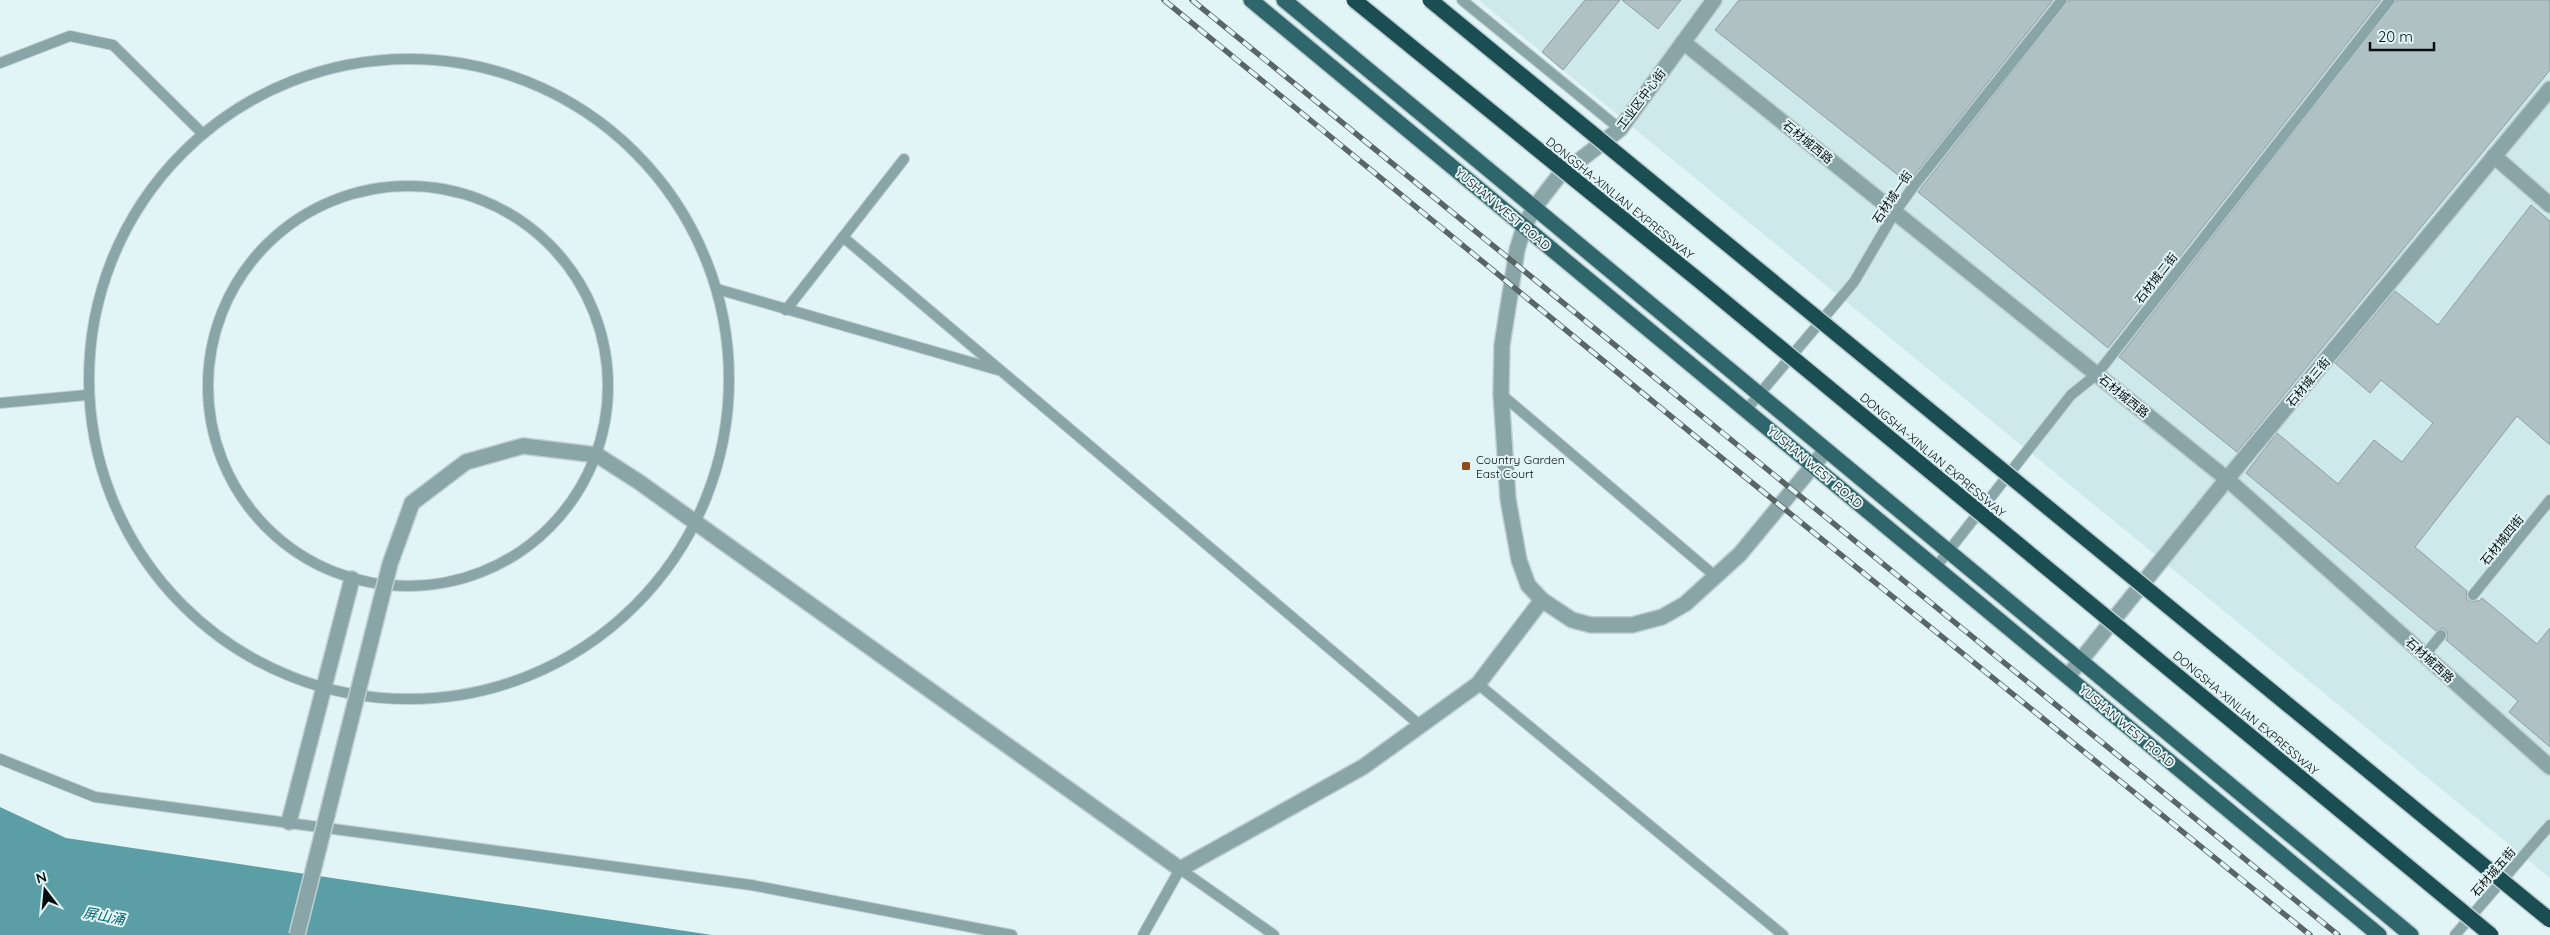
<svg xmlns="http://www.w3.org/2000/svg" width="2550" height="935" font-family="Quicksand,'Noto Sans SC',sans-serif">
<rect width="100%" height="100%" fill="#e1f4f6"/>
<path fill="#cde9ec" d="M1479 0H2550V878L1563 70Z"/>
<path fill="#5c9ea5" d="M0 807 66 838 712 935H0Z"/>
<g fill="#afc1c3" stroke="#8e9fa1">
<path d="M1585 0H1620L1563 70 1542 52Z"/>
<path d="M1622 0H1681L1658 29Z"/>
<path d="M1739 0H2053L1908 183 1715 30Z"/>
<path d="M2069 0H2381L2108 348 1918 192Z"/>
<path d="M2397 0H2550V70L2237 452 2119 357Z"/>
<path d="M2531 205 2550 221V445L2517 416 2415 547 2467 591 2466 597 2469 601H2479L2482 598 2537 644 2550 628V747L2509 712 2518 701 2446 640 2448 636 2446 630 2442 628 2436 631 2246 473 2277 433 2338 484 2374 440 2402 462 2433 423 2381 380 2370 393 2335 363 2395 291 2438 325Z"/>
</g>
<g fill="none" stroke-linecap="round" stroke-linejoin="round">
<defs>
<g id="service">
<path d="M1462 0 1620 129"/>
<circle cx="409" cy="379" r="320"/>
<path d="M0 63 70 36 113 45 203 134"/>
<circle cx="408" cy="386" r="200"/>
<path d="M843 237 1421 726"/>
<path d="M717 289 998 370"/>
<path d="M786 310 904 159"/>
<path d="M1501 394 1715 576"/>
<path d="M0 403 87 395"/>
<path d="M1746 410 1854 282 1895 212 1913 187 2062 0"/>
<path d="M1936 567 2071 395 2097 374 2390 0"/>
<path d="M2473 595 2550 500"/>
<path d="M2425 655 2441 635"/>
<path d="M1478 684 1783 935"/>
<path d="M0 759 95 797 751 885 1012 935"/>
<path d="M1143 935 1180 869 1274 935"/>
<path d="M2455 935 2550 825"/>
</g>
<g id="minor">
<path d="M1714 0 1620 129 1558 177 1534 208 1524 227 1517 250 1502 345 1501 394 1508 499 1519 560 1528 585 1542 600 1572 620 1591 625H1632L1662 617 1685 604 1740 554 1826 450"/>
<path d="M1683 42 2227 479 2550 767"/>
<path d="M2494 156 2550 205"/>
<path d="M523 446 597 455 639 482 1180 869 1363 767 1478 684 1542 600"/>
<path d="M2068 676 2227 479 2550 89"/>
<path d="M289 822 352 579"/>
</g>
<g id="primary">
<path d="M1251 0 2379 935"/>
<path d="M1284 0 2411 935"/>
</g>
</defs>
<use href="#service" stroke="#becfd1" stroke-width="12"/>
<use href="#minor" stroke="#becfd1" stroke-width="18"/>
<use href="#primary" stroke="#becfd1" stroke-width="18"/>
<use href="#service" stroke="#89a5a7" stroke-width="10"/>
<use href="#minor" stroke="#89a5a7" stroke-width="15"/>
<use href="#primary" stroke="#2f666b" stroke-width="15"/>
<defs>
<g id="rail">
<path d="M1164 0 1729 464 2310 935"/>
<path d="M1192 0 2338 935"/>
</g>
</defs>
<use href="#rail" stroke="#5a6566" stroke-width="5.5"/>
<use href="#rail" stroke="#e1f4f6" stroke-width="4" stroke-dasharray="11" stroke-linecap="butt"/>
<defs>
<path id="minor-bridge" d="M297 935 390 564 412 503 466 462 523 446"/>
<g id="motorway-bridge">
<path d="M1354 0 1702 283 2491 935"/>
<path d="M1430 0 2550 920"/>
</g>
</defs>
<use href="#minor-bridge" stroke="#becfd1" stroke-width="18" stroke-linecap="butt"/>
<use href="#motorway-bridge" stroke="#becfd1" stroke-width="18" stroke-linecap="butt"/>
<use href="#minor-bridge" stroke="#89a5a7" stroke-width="15"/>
<use href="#motorway-bridge" stroke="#1a4e53" stroke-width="15"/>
</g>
<rect fill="#8d4c18" stroke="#e1f4f6" stroke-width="2" x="1461" y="461" width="10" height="10" rx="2.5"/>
<g text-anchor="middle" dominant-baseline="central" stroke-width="4" stroke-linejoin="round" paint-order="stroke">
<g font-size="12" fill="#080e0e" stroke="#e1f4f6">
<text transform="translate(1641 99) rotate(-53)">工业区中心街</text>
<text transform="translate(1808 142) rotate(39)">石材城西路</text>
<text transform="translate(1892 197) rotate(-56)">石材城一街</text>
<text transform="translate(1620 198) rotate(39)">DONGSHA-XINLIAN EXPRESSWAY</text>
<text transform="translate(1503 209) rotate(40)">YUSHAN WEST ROAD</text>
<text transform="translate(2156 278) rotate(-52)">石材城二街</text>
<text transform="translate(2308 382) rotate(-50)">石材城三街</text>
<text transform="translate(2124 396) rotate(39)">石材城西路</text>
<text transform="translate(1933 455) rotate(40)">DONGSHA-XINLIAN EXPRESSWAY</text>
<text transform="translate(1815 467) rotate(40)">YUSHAN WEST ROAD</text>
<text transform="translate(2502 540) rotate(-51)">石材城四街</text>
<text transform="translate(2430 660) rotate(42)">石材城西路</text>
<text transform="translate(2246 713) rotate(40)">DONGSHA-XINLIAN EXPRESSWAY</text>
<text transform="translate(2127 726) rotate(40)">YUSHAN WEST ROAD</text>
<text transform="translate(2493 872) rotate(-49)">石材城五街</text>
</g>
<g font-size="12" fill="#080e0e" stroke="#e1f4f6" text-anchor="start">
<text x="1476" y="459">Country Garden<tspan x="1476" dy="14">East Court</tspan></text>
</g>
<g font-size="14" font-style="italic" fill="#00646b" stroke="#e1f4f6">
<text transform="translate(104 916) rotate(10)">屏山涌</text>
</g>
</g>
<g transform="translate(45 890) rotate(344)" stroke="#e1f4f6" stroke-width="4" paint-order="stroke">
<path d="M0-4L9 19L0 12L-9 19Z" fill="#080e0e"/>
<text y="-8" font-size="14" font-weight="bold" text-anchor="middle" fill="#080e0e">N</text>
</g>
<path d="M2370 42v8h64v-8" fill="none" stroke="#080e0e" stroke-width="2.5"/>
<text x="2378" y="42" font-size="15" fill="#080e0e" stroke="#e1f4f6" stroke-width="4" paint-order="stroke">20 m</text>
</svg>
